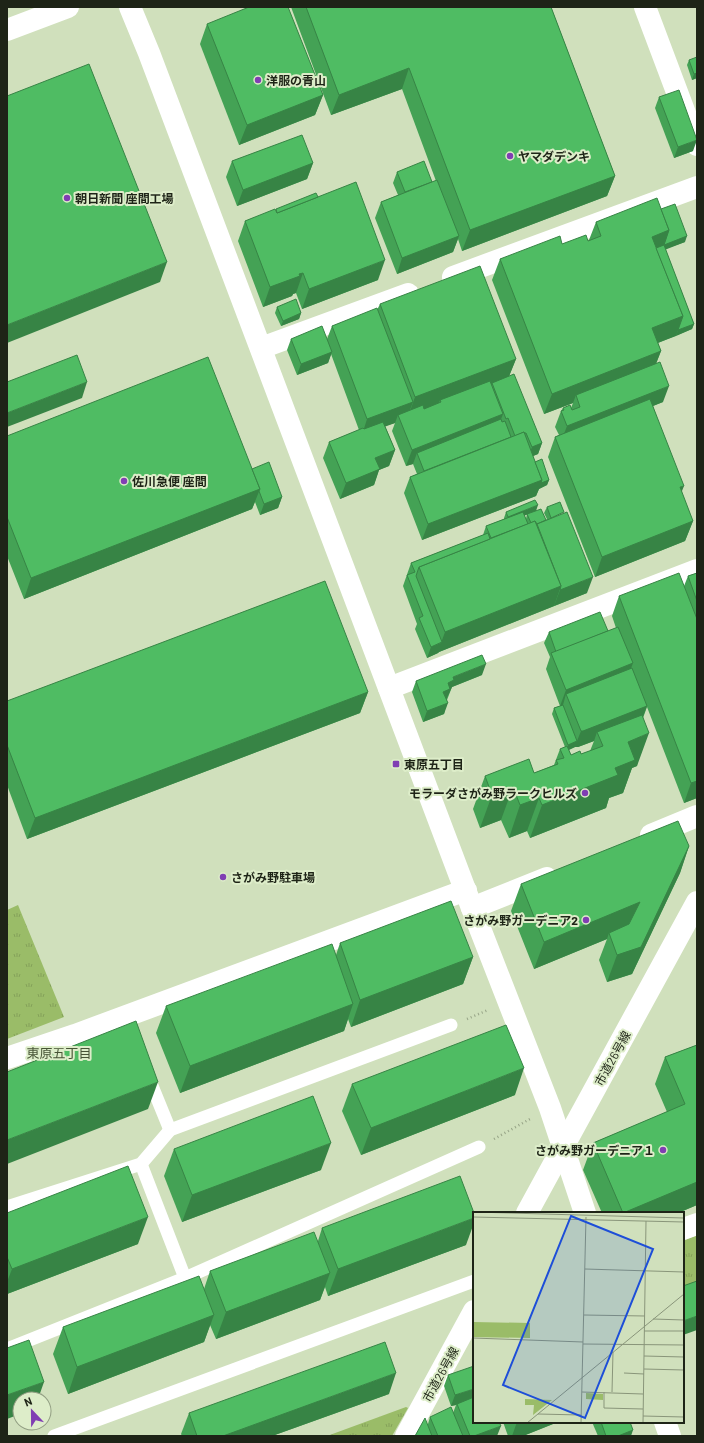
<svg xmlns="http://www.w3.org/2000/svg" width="704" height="1443" font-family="Barlow,'Noto Sans JP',sans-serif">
<defs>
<pattern id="park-tufts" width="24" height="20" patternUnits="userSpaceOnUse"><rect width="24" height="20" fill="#9abc68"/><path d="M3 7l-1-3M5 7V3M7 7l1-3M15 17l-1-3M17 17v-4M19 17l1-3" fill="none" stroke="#84a159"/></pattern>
</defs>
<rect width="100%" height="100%" fill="#d0e0bc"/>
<g fill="url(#park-tufts)">
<path d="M18 905 64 1017 7 1039V910Z"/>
<path d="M697 1235V1289L683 1294V1241Z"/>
<path d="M406 1407 408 1408 392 1436H327Z"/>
</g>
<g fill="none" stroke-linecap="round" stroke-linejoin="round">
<g stroke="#96a386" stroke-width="2.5" stroke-dasharray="1 3" stroke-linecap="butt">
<path d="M467 1019 488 1010"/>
<path d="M494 1139 530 1119"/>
<path d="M39 1390 42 1399"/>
<path d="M44 1404 50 1418"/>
</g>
<g stroke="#fff" stroke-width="13">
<path d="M148 1076 170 1130"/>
<path d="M141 1164 185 1278"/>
<path d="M7 1207 141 1164 170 1130 451 1025"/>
<path d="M7 1349 185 1278 479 1147"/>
<path d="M54 1436 474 1281"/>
</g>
<g stroke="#fff" stroke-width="22">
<path d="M645 7 697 145"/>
<path d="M453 277 697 187"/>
<path d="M261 348 408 294"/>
<path d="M389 688 697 570"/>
<path d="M651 835 697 816"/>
<path d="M472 908 547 878"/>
<path d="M7 1058 75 1035 466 890"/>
<path d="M683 1229 697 1224"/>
</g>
<g stroke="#fff" stroke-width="22">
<path d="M130 7 149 53 472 908 550 1108 585 1213"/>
<path d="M527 1213 697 902"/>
<path d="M665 1422 670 1436"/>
<path d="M406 1436 474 1311"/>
</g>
<path stroke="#fff" stroke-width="22" d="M7 30 68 7"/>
</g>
<g fill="#44a255" fill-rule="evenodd">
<path d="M291 7H551L615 176 607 196 462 251 458 239 453 252 397 274 375 218 381 202 398 195 393 183 397 172 432 182 436 181 402 89 331 115Z"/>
<path d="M207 24 323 95 315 115 239 145 200 44Z"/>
<path d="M689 60 697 78 692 80 687 65Z"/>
<path d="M659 97 693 151 674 158 655 108Z"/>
<path d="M232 161 313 163 307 179 237 206 226 177Z"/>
<path d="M318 197 378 280 302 309 296 293 293 294 292 296 263 307 238 241 245 221Z"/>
<path d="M661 209 685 242 665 249 694 324 692 329 658 343 661 351 656 364 663 402 653 406 681 492 693 521 685 541 595 577 548 457 555 437 559 435 555 427 561 411 563 408H571L573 403 544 414 492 280 500 259 562 244 588 241 589 240 596 222Z"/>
<path d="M380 304 516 359 509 376 542 443 538 454 533 456 535 462 549 480 547 485 539 489 536 496 422 540 404 493 410 477 417 474 413 464 406 466 392 431 395 423 385 426 395 450 389 466 379 470 374 485 340 499 323 458 329 442 359 430 331 354 328 363 297 375 287 350 291 339H327L332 326 377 310Z"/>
<path d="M277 307 301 313 299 319 281 326 275 313Z"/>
<path d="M7 436 252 469 282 497 278 508 260 515 255 502 252 509 24 599 7 556Z"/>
<path d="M547 507 587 593 439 652 438 653 427 658 415 629 417 624 403 586 411 563 483 535 486 526 504 519V518L506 512 536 511 546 520 547 519 544 513ZM527 514 526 519 524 515Z"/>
<path d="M697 573V798L684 803 647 707 643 718 637 766 632 768 623 793 609 798 606 808 530 838 527 831 509 838 501 820 480 828 473 809 485 776 534 773 554 765 560 749 565 747 552 714 554 708 560 706 546 669 550 657 544 643 549 632 608 631 616 628 612 616 619 596 684 586 688 576ZM594 741 590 751 581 754 571 755 569 750 575 747H578Z"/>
<path d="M482 675 452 687 447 700 444 714 423 722 412 692 416 681Z"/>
<path d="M368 692 360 713 27 839 7 785V701Z"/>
<path d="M689 846 680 873 632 974 607 982 599 960 607 939 534 969 511 911 521 884Z"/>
<path d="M340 943 473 957 463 984 351 1027 348 1019 344 1031 180 1093 156 1033 166 1006 336 955Z"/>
<path d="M697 1045V1205L678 1213H602L583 1170 593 1143 667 1112 655 1084 665 1057Z"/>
<path d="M352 1084 515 1095 361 1155 342 1111Z"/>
<path d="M174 1149 321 1170 182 1222 164 1176Z"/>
<path d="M7 1213 138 1244 7 1294Z"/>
<path d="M322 1228 466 1245 328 1296 325 1287 320 1300 216 1339 210 1325 204 1342 68 1394 53 1354 63 1327 204 1289 210 1271 318 1241Z"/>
<path d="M448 1375 474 1422 497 1436H415L428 1424 430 1417 453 1413 456 1405 451 1406 444 1386Z"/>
<path d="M389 1394 272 1436H182L181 1434 189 1413Z"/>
<path d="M503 1422H558L523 1436H508Z"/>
<path d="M592 1422H630L631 1436H598Z"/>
</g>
<g fill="#378445">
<path d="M409 68 402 89 331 115 339 95Z"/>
<path d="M697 73V78L692 80 694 74Z"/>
<path d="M323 95 315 115 239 145 247 125Z"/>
<path d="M697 140 693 151 674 158 678 147Z"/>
<path d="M313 163 307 179 237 206 243 190Z"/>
<path d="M615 176 607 196 462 251 470 230Z"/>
<path d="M669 230 687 236 685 242 649 256 652 237Z"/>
<path d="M459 236 453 252 397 274 402 258Z"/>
<path d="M385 260 378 280 302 309 309 289Z"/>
<path d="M167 262 160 282 7 343V325Z"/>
<path d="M303 273 296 293 293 294 292 296 263 307 270 287Z"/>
<path d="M301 313 299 319 281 326 283 321Z"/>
<path d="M683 316 676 336 644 348 652 328Z"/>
<path d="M694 324 692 329 676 336 678 330Z"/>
<path d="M661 351 653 371 576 395 573 403 544 414 552 394Z"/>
<path d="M332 352 328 363 297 375 301 364Z"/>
<path d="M516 359 508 379 492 383 491 386 441 402 440 400 438 406 408 417 415 397Z"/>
<path d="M87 382 82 398 7 427V413Z"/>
<path d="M669 386 663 402 561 442 567 426Z"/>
<path d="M413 402 407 418 398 415 395 423 362 435 367 419Z"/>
<path d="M503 414 497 430 417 453 413 464 406 466 412 450Z"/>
<path d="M542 443 538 454 528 458 532 447Z"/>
<path d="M395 450 389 466 379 470 374 485 340 499 346 483 375 458Z"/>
<path d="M542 480H549L547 485 539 489 536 496 422 540 428 524Z"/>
<path d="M684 486 676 506 680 487Z"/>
<path d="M260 489 252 509 24 599 31 578Z"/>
<path d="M282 497 278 508 260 515 264 504Z"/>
<path d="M538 505 536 511 506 523 508 517Z"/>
<path d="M693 521 685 541 595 577 602 557Z"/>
<path d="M593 577 587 593 554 606 560 590Z"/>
<path d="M561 586 554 606 439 652 438 653 427 658 431 647 441 643 445 632Z"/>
<path d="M633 663 627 679 566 694 563 705 560 706 566 690Z"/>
<path d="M486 664 482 675 452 687 446 700 443 692 448 683 453 677Z"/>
<path d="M368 692 360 713 27 839 35 818Z"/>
<path d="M448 703 444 714 423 722 427 711Z"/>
<path d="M647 706 641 722 597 732 594 741 578 747H575L566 751 568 745 577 741 581 731Z"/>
<path d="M649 733 637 766 632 768 623 793 609 798 606 808 530 838 542 805 615 768 628 742Z"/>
<path d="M697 781V798L684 803 691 783Z"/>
<path d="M513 787 501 820 480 828 492 795Z"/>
<path d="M539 798 527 831 509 838 520 805Z"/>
<path d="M689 846 680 873 632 974 607 982 617 955Z"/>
<path d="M640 902 630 929 609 933 607 939 534 969 544 942Z"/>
<path d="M473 957 463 984 351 1027 360 1000Z"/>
<path d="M353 1004 344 1031 180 1093 190 1066Z"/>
<path d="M524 1068 515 1095 361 1155 371 1128Z"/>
<path d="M158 1082 148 1109 7 1164V1140Z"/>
<path d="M331 1143 321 1170 182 1222 192 1195Z"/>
<path d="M697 1182V1205L678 1213H623Z"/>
<path d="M148 1217 138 1244 7 1294V1282L12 1269Z"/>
<path d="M474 1218V1223L466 1245 328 1296 338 1269Z"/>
<path d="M330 1273 320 1300 216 1339 226 1312Z"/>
<path d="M214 1315 204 1342 68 1394 77 1367Z"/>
<path d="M697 1316V1330L683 1335V1321Z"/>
<path d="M396 1373 389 1394 272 1436H223Z"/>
<path d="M44 1382 38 1399H20V1414L7 1419V1395Z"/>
<path d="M474 1389V1399L457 1404 456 1405 451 1406 455 1395Z"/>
<path d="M517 1422H558L523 1436H512Z"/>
<path d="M501 1426 497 1436H474Z"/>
<path d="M633 1430 631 1436H618Z"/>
</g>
<g fill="#4fbc63" stroke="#378445">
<path d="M249 7H288L323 95 247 125 207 24Z"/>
<path d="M306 7H551L615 176 470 230 409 68 339 95Z"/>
<path d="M697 57V73L694 74 689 60Z"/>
<path d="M89 64 167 262 7 325V96Z"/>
<path d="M679 90 697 140 678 147 659 97Z"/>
<path d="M302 135 313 163 243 190 232 161Z"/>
<path d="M424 161 432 182 405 192 397 172Z"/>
<path d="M437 180 459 236 402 258 381 202Z"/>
<path d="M356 182 385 260 309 289 303 273 299 274 300 276 270 287 245 221 275 209 277 213Z"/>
<path d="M316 193 318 197 277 213 276 209Z"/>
<path d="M657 198 669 230 652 237 683 316 652 328 661 351 552 394 500 259 560 236 562 244 586 235 588 241 601 236 596 222Z"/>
<path d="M675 204 687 236 664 245 669 230 661 209Z"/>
<path d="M664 245 694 324 678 330 683 316 656 248Z"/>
<path d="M480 266 516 359 415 397 380 304Z"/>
<path d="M296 299 301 313 283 321 277 307Z"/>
<path d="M377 308 413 402 367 419 332 326Z"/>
<path d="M322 326 332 352 301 364 291 339Z"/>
<path d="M77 355 87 382 7 413V382Z"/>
<path d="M208 357 260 489 31 578 7 517V436Z"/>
<path d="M660 362 669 386 567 426 561 411 564 410 563 408 570 405 572 410 580 407 576 395Z"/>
<path d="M514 374 542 443 532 447 526 433H524V432L515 436 508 418 506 419 492 383Z"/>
<path d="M490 381 503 414 412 450 398 415 423 405 424 409 441 402 440 400Z"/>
<path d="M650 399 684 486 680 487 693 521 602 557 555 437Z"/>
<path d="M501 419 502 422 505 421 511 437 424 471 417 453Z"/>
<path d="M383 422 395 450 375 458 380 469 346 483 329 442 363 428 364 429Z"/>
<path d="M524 432 542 480 428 524 410 477Z"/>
<path d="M542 459 549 480 541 483 542 480 535 462Z"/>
<path d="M269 462 282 497 264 504 259 491 260 489 252 469Z"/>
<path d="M535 500 538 505 508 517 506 512Z"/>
<path d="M560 502 564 512 551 518 547 507Z"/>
<path d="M541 509 546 520 537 524 535 521 531 523 527 514Z"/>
<path d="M523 512 528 524 491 538 486 526Z"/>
<path d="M567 512 593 577 560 590 561 586 537 524Z"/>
<path d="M535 521 561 586 445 632 419 567Z"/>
<path d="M488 533 490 539 419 567 416 576 442 642 431 647 419 618 423 616 407 575 415 572 411 563Z"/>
<path d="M679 573 697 619V781L691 783 619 596Z"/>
<path d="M697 573V601L688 576Z"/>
<path d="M325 581 368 692 35 818 7 745V701Z"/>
<path d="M600 612 608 631 556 652 549 632Z"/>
<path d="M618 627 633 663 566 690 551 653Z"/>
<path d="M482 655 486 664 453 677 454 680 448 683 450 689 443 692 448 703 427 711 416 681Z"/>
<path d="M632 668 647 706 583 731H581L566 694Z"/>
<path d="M563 705 577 741 568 745 554 708Z"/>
<path d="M642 715 649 733 628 742 635 760 615 768 618 775 542 805 539 798 520 805 513 787 492 795 485 776 529 759 534 773 558 764 556 760 564 758 560 749 567 746 571 755 580 751 581 754 603 746 597 732Z"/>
<path d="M678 821 689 846 641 947 617 955 609 933 629 924 640 902 544 942 521 884Z"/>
<path d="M451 901 473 957 360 1000 340 943Z"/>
<path d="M332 944 353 1004 190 1066 166 1006Z"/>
<path d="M136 1021 158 1082 7 1140V1072Z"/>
<path d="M506 1025 524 1068 371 1128 352 1084Z"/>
<path d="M697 1045V1182L623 1213 593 1143 685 1104 665 1057Z"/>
<path d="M313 1096 331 1143 192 1195 174 1149Z"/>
<path d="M128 1166 148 1217 12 1269 7 1257V1213Z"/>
<path d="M460 1176 474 1213V1218L338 1269 322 1228Z"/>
<path d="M314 1232 330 1273 226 1312 210 1271Z"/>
<path d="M199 1276 214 1315 77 1367 63 1327Z"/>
<path d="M697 1281V1316L683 1321V1286Z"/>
<path d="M29 1340 44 1382 7 1395V1348Z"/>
<path d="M385 1342 396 1373 223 1436H197L189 1413Z"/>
<path d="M474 1366V1389L455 1395 448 1375Z"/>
<path d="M474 1397V1422H499L501 1426 474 1436H470L457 1404Z"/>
<path d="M451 1407 463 1436H438L430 1417Z"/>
<path d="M425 1418 432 1436H415Z"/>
<path d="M601 1422H630L633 1430 618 1436H606Z"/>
</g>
<g fill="#803eb3" stroke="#ddedc9" stroke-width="1.5">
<circle cx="258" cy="80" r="4"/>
<circle cx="510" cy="156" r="4"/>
<circle cx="67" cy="198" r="4"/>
<circle cx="124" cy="481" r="4"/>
<rect x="392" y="760" width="8" height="8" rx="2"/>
<circle cx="585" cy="793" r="4"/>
<circle cx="223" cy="877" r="4"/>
<circle cx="586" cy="920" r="4"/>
<circle cx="663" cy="1150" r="4"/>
</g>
<g text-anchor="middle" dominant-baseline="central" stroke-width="4" stroke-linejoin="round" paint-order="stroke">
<g font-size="12" font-weight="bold" fill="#1e2417" stroke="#ddedc9" text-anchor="start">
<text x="266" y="80">洋服の青山</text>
<text x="518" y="156">ヤマダデンキ</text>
<text x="75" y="198">朝日新聞 座間工場</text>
<text x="132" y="481">佐川急便 座間</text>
<text x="404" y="764">東原五丁目</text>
<text x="577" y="793" text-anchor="end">モラーダさがみ野ラークヒルズ</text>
<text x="231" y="877">さがみ野駐車場</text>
<text x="578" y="920" text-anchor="end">さがみ野ガーデニア2</text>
<text x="655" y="1150" text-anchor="end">さがみ野ガーデニア１</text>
</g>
<g font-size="12" fill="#1e2417" stroke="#ddedc9">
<text transform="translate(612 1058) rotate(-61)">市道26号線</text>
<text transform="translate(440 1374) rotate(-61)">市道26号線</text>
</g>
<g font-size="13" fill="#475436" stroke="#ddedc9">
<text x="59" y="1053">東原五丁目</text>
</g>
</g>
<g transform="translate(473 1212)">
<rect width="211" height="211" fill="#d0e0bc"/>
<path d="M0 110 57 111V126L0 125ZM113 181 130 182V188L113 187ZM52 187 79 188 60 203 61 193H52Z" fill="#9abc68"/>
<path fill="none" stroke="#89957a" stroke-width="1" d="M1 0 211 6M0 5 211 10M112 57 211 60M111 103 172 104M180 107 211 108M171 119H211M0 126 110 130M110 132 211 133M171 144 211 145M171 157 211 158M151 161 171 162M109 180 170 182M131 180V196L170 197M139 180 140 140M65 202 108 203M170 204 211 205M54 211 211 82M108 211 113 5M170 211 173 9"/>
<path fill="#1d4ed8" fill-opacity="0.15" stroke="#1d4ed8" stroke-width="2" d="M98 4 180 37 112 206 30 173Z"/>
<rect width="211" height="211" fill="none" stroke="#1e2417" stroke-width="2"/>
</g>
<rect width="704" height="1443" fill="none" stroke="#1e2417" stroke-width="16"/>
<g transform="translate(32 1411) rotate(338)"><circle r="19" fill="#ddedc9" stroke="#919d82"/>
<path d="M0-3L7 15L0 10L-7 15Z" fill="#803eb3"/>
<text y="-6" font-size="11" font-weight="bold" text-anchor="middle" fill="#1e2417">N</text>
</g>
</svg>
